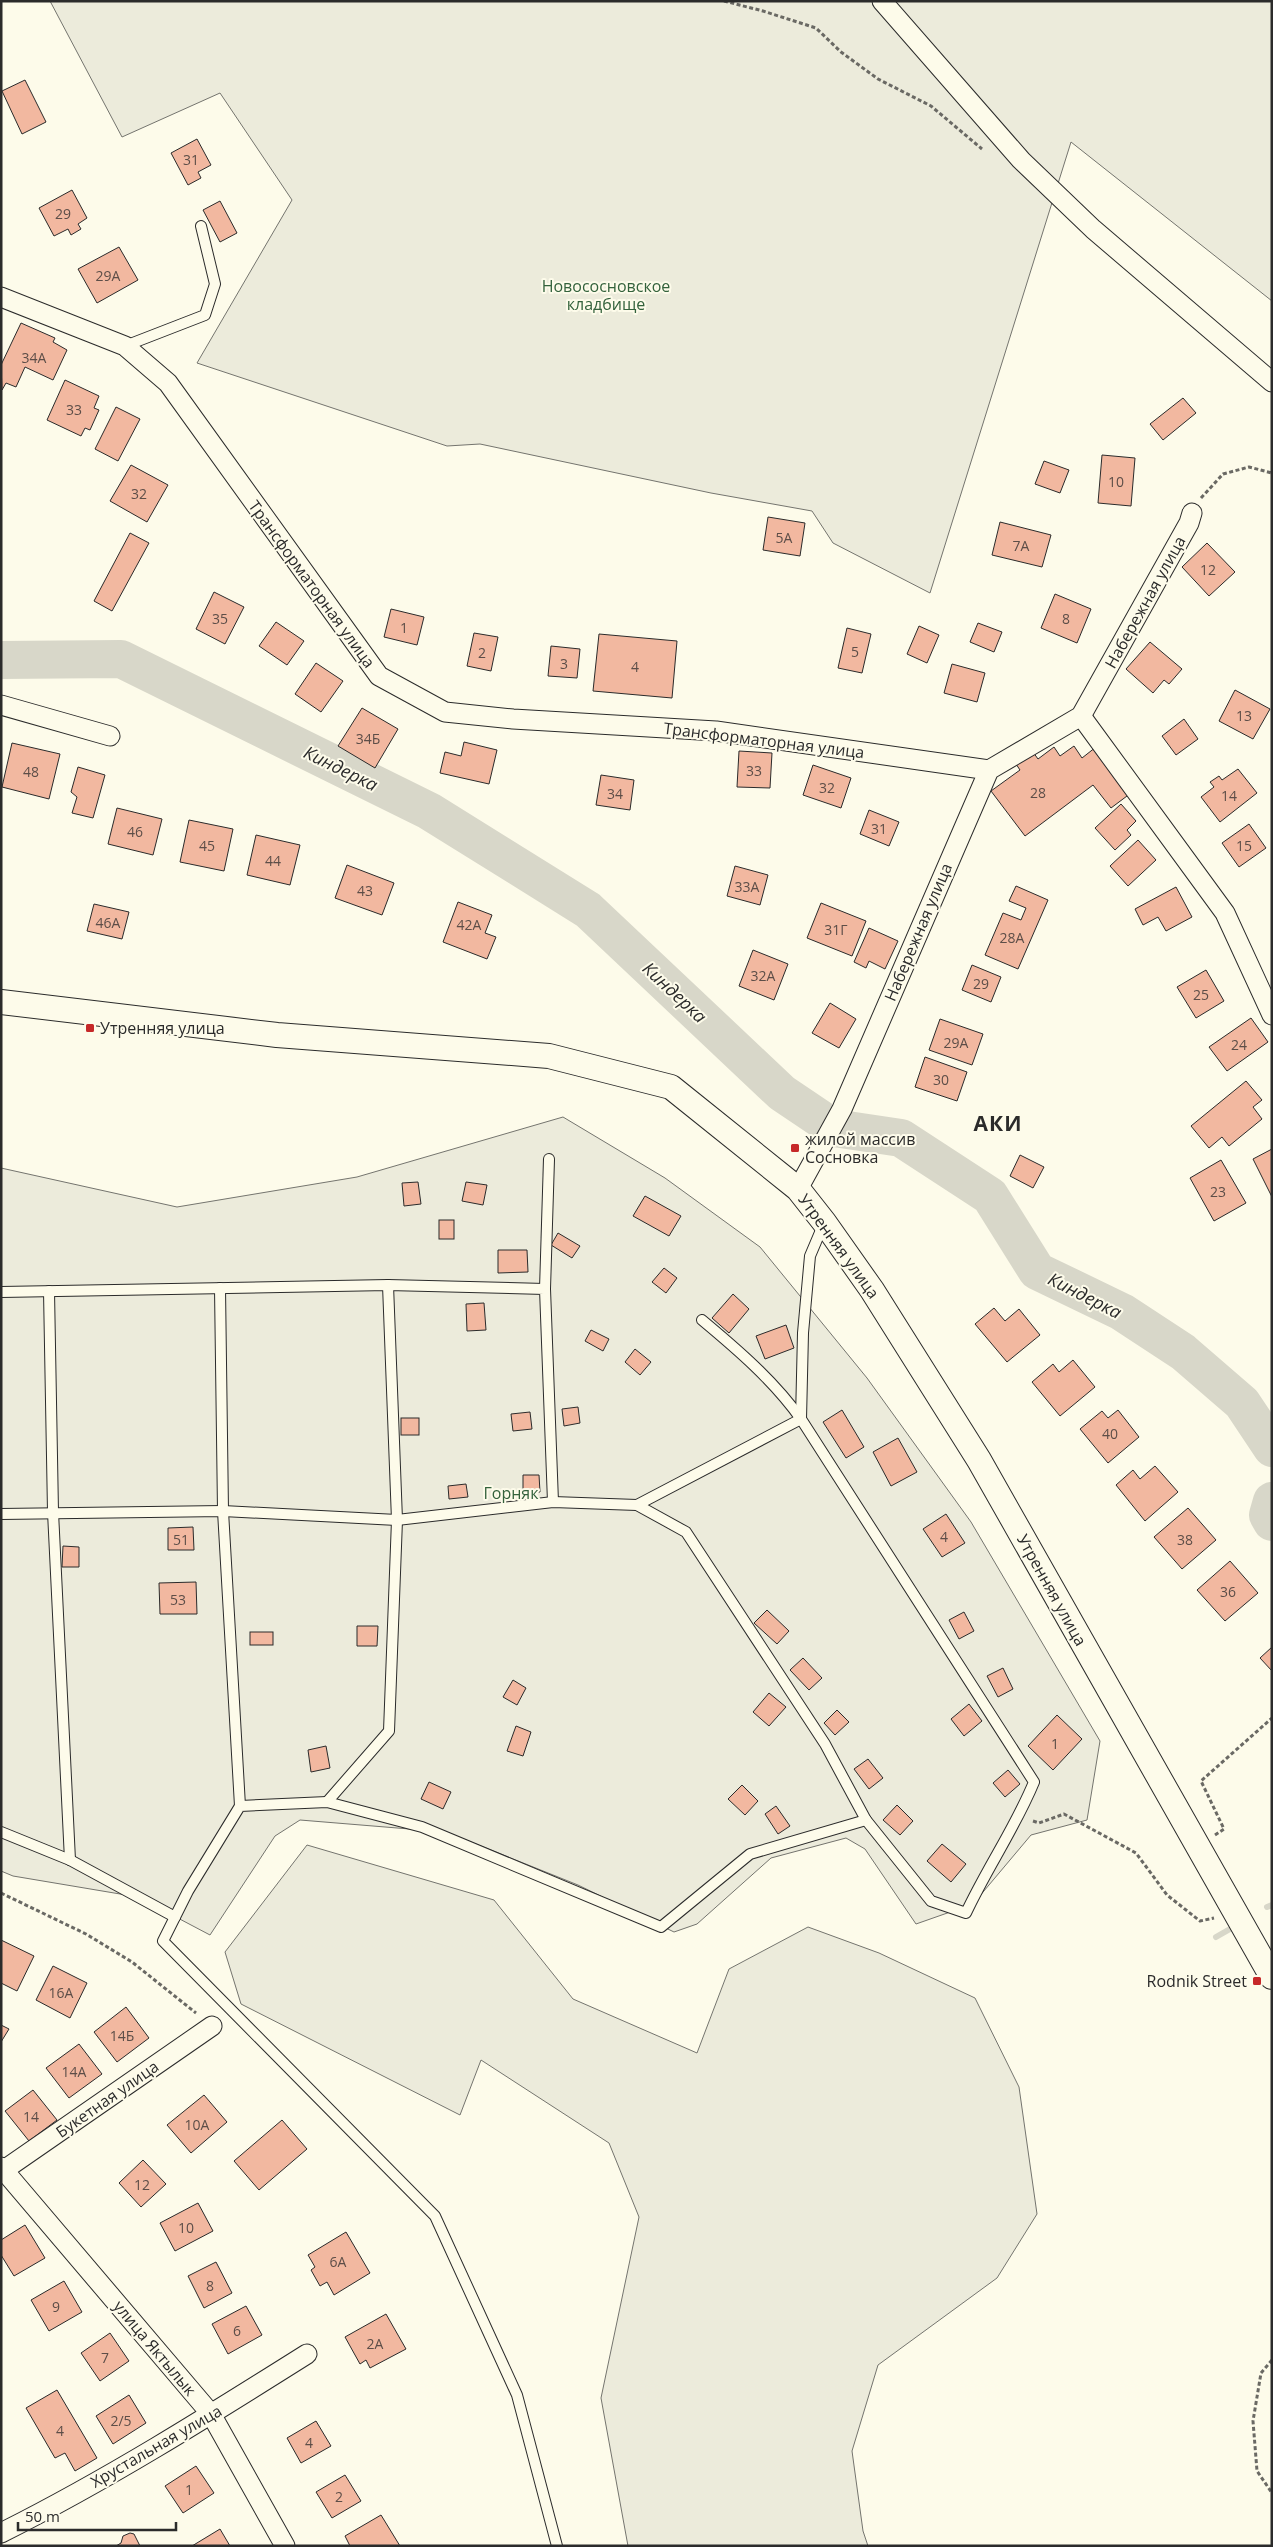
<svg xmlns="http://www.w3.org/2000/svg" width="1273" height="2547" font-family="'Open Sans',sans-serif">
<rect width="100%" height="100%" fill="#fdfbea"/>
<g fill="#ecebdb" stroke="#74746e">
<path d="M50 1H1272V301L1071 142 930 593 833 543 812 511 711 493 480 444 447 446 197 363 292 200 220 93 122 137Z"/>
<path d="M563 1117 665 1178 760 1247 867 1378 971 1522 1100 1741 1087 1820 1031 1835 973 1904 916 1924 865 1849 846 1838 771 1858 697 1924 674 1932 578 1885 446 1832 300 1820 275 1836 210 1935 138 1897 13 1876 1 1871V1168L177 1207 357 1177Z"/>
<path d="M307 1845 494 1900 573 1999 697 2053 729 1969 808 1927 879 1953 975 1998 1019 2087 1037 2214 997 2278 878 2365 852 2451 863 2531 868 2546H628L601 2398 639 2217 609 2143 481 2060 460 2115 241 2004 225 1952Z"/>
</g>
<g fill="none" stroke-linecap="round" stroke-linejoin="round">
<g stroke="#d8d7c9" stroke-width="6">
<path d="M1267 1907 1272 1905"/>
<path d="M1216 1937 1230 1929"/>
</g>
<g stroke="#d8d7c9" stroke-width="38">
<path d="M1 660 121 659 429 811 588 910 782 1093 834 1128 901 1138 990 1196 1037 1271 1122 1312 1183 1352 1242 1403 1272 1448"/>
<path d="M1272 1501 1268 1515 1272 1522"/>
</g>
</g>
<g fill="#f2b8a0" stroke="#2b2b2b">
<path d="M25 80 46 122 22 134 2 91Z"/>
<path d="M197 139 211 165 198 172 201 178 188 185 171 153Z"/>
<path d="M72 190 87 218 78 224 81 229 71 235 68 229 54 236 39 208Z"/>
<path d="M220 201 237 233 220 242 203 210Z"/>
<path d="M119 247 138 280 97 303 78 269Z"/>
<path d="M21 323 55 338 53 342 67 350 53 380 25 367 16 387 6 383 2 390 1 365Z"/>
<path d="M65 380 99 396 94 408 99 410 90 430 85 428 81 436 47 420Z"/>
<path d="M1183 398 1196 413 1163 440 1150 424Z"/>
<path d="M116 407 140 419 118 461 95 449Z"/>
<path d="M1102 455 1135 458 1131 506 1098 503Z"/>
<path d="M1044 461 1069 470 1060 493 1035 484Z"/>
<path d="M131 465 168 485 147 522 110 501Z"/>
<path d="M768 517 805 523 800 556 763 550Z"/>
<path d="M1000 522 1051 535 1042 567 992 555Z"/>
<path d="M130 533 149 543 112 611 94 601Z"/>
<path d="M1207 543 1235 572 1209 596 1182 567Z"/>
<path d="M214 592 244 607 225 644 196 629Z"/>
<path d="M1055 594 1091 609 1077 643 1041 628Z"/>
<path d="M391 609 424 617 417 645 384 637Z"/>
<path d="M276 622 304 641 287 665 259 646Z"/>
<path d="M978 623 1002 632 994 652 970 642Z"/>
<path d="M919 626 939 635 927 663 907 654Z"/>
<path d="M847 628 871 634 862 673 838 668Z"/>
<path d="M474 633 498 637 491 671 467 666Z"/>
<path d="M599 634 677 641 672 698 593 691Z"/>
<path d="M1150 642 1182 669 1169 684 1164 680 1153 693 1126 669Z"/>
<path d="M551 646 580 649 577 678 548 676Z"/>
<path d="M316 663 343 681 321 712 295 694Z"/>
<path d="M952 664 985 673 977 702 944 693Z"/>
<path d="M1235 690 1270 709 1253 739 1219 721Z"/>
<path d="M362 708 398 729 375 768 338 746Z"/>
<path d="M1184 719 1198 739 1176 755 1162 736Z"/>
<path d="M464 742 497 750 489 784 440 773 445 752 461 756Z"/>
<path d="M12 743 60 754 49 799 2 787Z"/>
<path d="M1074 746 1082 758 1096 747 1131 793 1111 808 1093 785 1025 836 991 791 1020 770 1016 764 1033 752 1038 759 1054 747 1060 756Z"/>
<path d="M739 751 772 753 770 788 737 787Z"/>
<path d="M813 765 851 778 841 808 803 795Z"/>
<path d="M78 767 105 775 93 818 72 813 77 797 71 792Z"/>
<path d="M1238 769 1257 793 1220 822 1201 797 1214 787 1210 782 1219 776 1222 780Z"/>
<path d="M601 775 634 780 630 810 596 805Z"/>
<path d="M1121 804 1136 821 1127 830 1131 835 1115 850 1095 828Z"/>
<path d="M117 808 162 819 153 855 108 844Z"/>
<path d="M869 810 899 822 889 846 860 834Z"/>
<path d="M189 820 233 829 224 871 180 862Z"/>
<path d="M1249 824 1266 848 1239 867 1222 843Z"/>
<path d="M256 835 300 845 290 885 247 875Z"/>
<path d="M1138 840 1156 860 1128 886 1110 866Z"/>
<path d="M347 865 394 883 382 915 335 898Z"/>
<path d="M735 866 768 875 760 905 727 896Z"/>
<path d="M1016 886 1048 900 1018 969 985 955 1003 913 1021 920 1026 908 1009 901Z"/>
<path d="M1176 887 1192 917 1166 931 1158 917 1143 925 1135 909Z"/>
<path d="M458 902 492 915 485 933 496 937 487 959 443 942Z"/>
<path d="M821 903 866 921 852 956 807 938Z"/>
<path d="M94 904 129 912 122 939 87 931Z"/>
<path d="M869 928 898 941 885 969 869 961 866 968 854 962Z"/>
<path d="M753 950 788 964 774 1000 739 986Z"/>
<path d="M972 965 1001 977 991 1002 962 990Z"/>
<path d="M1206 970 1224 1001 1196 1018 1177 987Z"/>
<path d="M830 1003 856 1019 839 1048 812 1033Z"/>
<path d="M1251 1018 1268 1042 1227 1071 1209 1047Z"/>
<path d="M940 1019 983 1034 972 1065 929 1050Z"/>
<path d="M925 1057 967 1072 957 1101 915 1087Z"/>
<path d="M1246 1081 1262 1100 1253 1107 1262 1119 1229 1146 1222 1137 1209 1148 1191 1126Z"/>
<path d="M1272 1149V1197L1253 1159Z"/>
<path d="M1020 1155 1044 1167 1033 1188 1010 1176Z"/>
<path d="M1221 1160 1246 1203 1214 1221 1190 1178Z"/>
<path d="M418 1182 421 1204 404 1206 402 1183Z"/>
<path d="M466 1182 487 1185 483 1205 462 1201Z"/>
<path d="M645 1196 681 1216 669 1236 633 1216Z"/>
<rect x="439" y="1220" width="15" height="19"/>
<path d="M558 1233 580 1246 572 1258 551 1245Z"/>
<path d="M498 1250H527L528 1272 498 1273Z"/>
<path d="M664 1268 677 1278 666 1293 652 1282Z"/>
<path d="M733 1294 749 1309 729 1333 712 1318Z"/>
<path d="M484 1303 486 1330 467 1331 466 1304Z"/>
<path d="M994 1308 1005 1321 1019 1309 1040 1335 1007 1362 975 1324Z"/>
<path d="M786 1325 794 1348 765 1359 756 1336Z"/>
<path d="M591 1330 609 1339 603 1351 585 1341Z"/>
<path d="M635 1349 651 1362 640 1375 625 1362Z"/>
<path d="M1073 1360 1095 1387 1060 1416 1032 1382 1053 1364 1059 1372Z"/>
<path d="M578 1407 580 1423 564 1426 562 1409Z"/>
<path d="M842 1410 864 1447 846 1458 823 1422Z"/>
<path d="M1118 1410 1139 1437 1108 1463 1080 1429 1102 1411 1108 1418Z"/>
<path d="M530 1412 532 1429 513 1431 511 1414Z"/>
<rect x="401" y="1418" width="18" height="17"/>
<path d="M898 1438 917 1472 891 1486 873 1452Z"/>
<path d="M1155 1466 1178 1492 1145 1521 1116 1485 1133 1470 1140 1479Z"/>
<path d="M523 1475H539L540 1492H523Z"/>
<path d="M466 1484 468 1497 449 1499 448 1486Z"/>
<path d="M1188 1508 1216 1540 1182 1569 1154 1537Z"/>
<path d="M946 1514 965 1543 942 1557 923 1529Z"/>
<path d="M193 1527 194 1550H168V1528Z"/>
<path d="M63 1546 79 1547V1567H62Z"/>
<path d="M1230 1561 1258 1593 1225 1621 1197 1590Z"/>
<path d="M196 1582 197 1614H160L159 1583Z"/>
<path d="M767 1610 789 1631 777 1644 754 1623Z"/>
<path d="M964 1612 974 1631 959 1639 949 1620Z"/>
<path d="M357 1626H378L377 1646H357Z"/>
<rect x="250" y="1632" width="23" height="13"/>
<path d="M1272 1647V1671L1260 1658Z"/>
<path d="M803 1658 822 1678 809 1690 790 1670Z"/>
<path d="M1003 1668 1013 1689 998 1697 987 1676Z"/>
<path d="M513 1680 526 1688 517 1705 503 1697Z"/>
<path d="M769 1693 786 1707 769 1726 753 1712Z"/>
<path d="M969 1704 982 1721 964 1736 951 1719Z"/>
<path d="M837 1710 849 1722 835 1735 824 1723Z"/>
<path d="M1057 1715 1082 1739 1053 1770 1028 1746Z"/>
<path d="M516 1726 531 1732 523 1756 507 1751Z"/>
<path d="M326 1746 330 1768 311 1772 308 1750Z"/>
<path d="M868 1759 883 1778 869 1789 854 1769Z"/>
<path d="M1008 1770 1020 1784 1005 1797 993 1783Z"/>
<path d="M429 1782 451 1792 443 1809 421 1799Z"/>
<path d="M742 1785 758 1801 745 1815 728 1799Z"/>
<path d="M897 1805 913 1821 900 1835 883 1820Z"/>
<path d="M776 1806 790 1826 778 1834 765 1814Z"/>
<path d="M942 1844 966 1864 951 1882 927 1861Z"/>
<path d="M1 1940 34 1956 17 1991 1 1983Z"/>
<path d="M53 1966 87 1983 70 2018 36 2000Z"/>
<path d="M126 2007 149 2038 117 2062 94 2032Z"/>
<path d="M1 2025 9 2029 1 2042Z"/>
<path d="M79 2044 102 2074 69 2098 46 2068Z"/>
<path d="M33 2090 57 2120 29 2141 5 2111Z"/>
<path d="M204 2095 227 2122 191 2153 167 2125Z"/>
<path d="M282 2120 307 2149 259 2190 234 2161Z"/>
<path d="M143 2160 166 2184 141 2207 119 2183Z"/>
<path d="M198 2203 213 2231 175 2251 160 2223Z"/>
<path d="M25 2225 45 2258 14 2276 1 2255V2240Z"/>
<path d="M346 2232 370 2273 334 2295 327 2282 320 2286 311 2270 315 2267 308 2255Z"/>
<path d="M216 2262 232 2293 204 2308 188 2276Z"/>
<path d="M64 2281 82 2312 49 2331 31 2300Z"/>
<path d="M246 2306 262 2335 228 2354 212 2324Z"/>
<path d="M386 2314 406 2349 370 2368 366 2360 360 2364 345 2337Z"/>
<path d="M110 2333 129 2361 100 2381 81 2353Z"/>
<path d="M57 2390 97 2458 75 2471 65 2453 55 2458 26 2408Z"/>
<path d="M129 2395 146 2423 113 2444 96 2416Z"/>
<path d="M316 2421 331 2446 301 2463 287 2438Z"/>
<path d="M196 2466 214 2493 183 2513 165 2486Z"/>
<path d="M345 2475 361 2501 332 2518 316 2492Z"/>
<path d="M381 2515 400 2546H350L345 2536Z"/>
<path d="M220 2529 230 2546H192Z"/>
<path d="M130 2533 134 2534 140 2546H116L121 2543 123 2536Z"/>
</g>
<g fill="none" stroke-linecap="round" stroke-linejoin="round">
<defs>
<g id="service">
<path d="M125 346 205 315 215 284 201 226"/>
<path d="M220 1288 223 1511 240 1806"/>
<path d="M545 1289 549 1159"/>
<path d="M49 1291 53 1512 70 1860"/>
<path d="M1 1292 388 1285 545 1289 553 1502"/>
<path d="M637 1505 801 1419C774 1381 738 1350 702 1320"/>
<path d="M1 1514 223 1511 397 1520 553 1502 637 1505 686 1532 825 1744 866 1820 931 1901 966 1913C987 1868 1015 1828 1034 1782L801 1419 803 1333 810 1256 824 1223"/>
<path d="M327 1802 389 1731 397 1520 388 1285"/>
<path d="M1 1832 70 1860 175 1917"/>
<path d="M557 2546 517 2395 435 2216 163 1941 188 1891 240 1806 327 1802 422 1827 661 1927 750 1854 866 1820"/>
</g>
<g id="minor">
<path d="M882 1 1021 160 1093 229 1272 382"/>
<path d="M1 297 125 346 168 383 379 676 445 712 513 719 716 731 989 770"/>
<path d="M1 705 110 736"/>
<path d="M1081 716 1225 913 1272 1015"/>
<path d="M798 1189 842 1109 989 770 1081 716 1189 523 1192 513"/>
<path d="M1 2167 211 2414 285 2546"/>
<path d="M1 2172 212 2026"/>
<path d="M1 2533C107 2480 207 2417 307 2354"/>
</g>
<path id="tertiary" d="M1 1002 277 1035 549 1056 671 1087 798 1189 824 1222 872 1290 979 1460 1272 1977"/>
</defs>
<use href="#service" stroke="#2b2b2b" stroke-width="12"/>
<use href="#minor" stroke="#2b2b2b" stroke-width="21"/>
<use href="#tertiary" stroke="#2b2b2b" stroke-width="26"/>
<g stroke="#6a6964" stroke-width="3" stroke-dasharray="4 2.5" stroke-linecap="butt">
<path d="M724 1 763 11 816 28 841 52 878 79 931 106 982 149"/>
<path d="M1201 498 1223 474 1249 467 1272 473"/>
<path d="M1033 1821 1039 1823 1064 1814 1136 1853 1167 1895 1200 1921 1214 1918"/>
<path d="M1215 1835 1224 1829 1201 1781 1272 1718"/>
<path d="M1 1893 86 1934 132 1962 196 2013"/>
<path d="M1272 2360 1261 2373 1253 2421 1257 2471 1272 2493"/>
</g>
<use href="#service" stroke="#fdfbea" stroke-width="10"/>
<use href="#minor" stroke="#fdfbea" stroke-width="19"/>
<use href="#tertiary" stroke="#fdfbea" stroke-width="24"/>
</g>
<g fill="#c62828" stroke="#fdfbea" stroke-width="2">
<rect x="85" y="1023" width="10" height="10" rx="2.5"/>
<rect x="790" y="1143" width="10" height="10" rx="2.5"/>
<rect x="1252" y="1976" width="10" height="10" rx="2.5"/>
</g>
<g text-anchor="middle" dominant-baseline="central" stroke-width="4" stroke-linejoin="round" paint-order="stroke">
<g font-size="14" fill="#5d4e48">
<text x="191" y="159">31</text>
<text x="63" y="213">29</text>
<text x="108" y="275">29А</text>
<text x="34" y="357">34А</text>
<text x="74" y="409">33</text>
<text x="1116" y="481">10</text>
<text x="139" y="493">32</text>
<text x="784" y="537">5А</text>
<text x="1021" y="545">7А</text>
<text x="1208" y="569">12</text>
<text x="220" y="618">35</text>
<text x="1066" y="618">8</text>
<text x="404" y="627">1</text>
<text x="855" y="651">5</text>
<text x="482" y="652">2</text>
<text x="564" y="663">3</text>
<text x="635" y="666">4</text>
<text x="1244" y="715">13</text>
<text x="368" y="738">34Б</text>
<text x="754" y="770">33</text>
<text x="31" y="771">48</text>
<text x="827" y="787">32</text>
<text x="1038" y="792">28</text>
<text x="615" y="793">34</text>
<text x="1229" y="795">14</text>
<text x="879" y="828">31</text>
<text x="135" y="831">46</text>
<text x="207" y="845">45</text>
<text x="1244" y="845">15</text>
<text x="273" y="860">44</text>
<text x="747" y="886">33А</text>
<text x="365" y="890">43</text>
<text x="108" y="922">46А</text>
<text x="469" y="924">42А</text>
<text x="836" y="929">31Г</text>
<text x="1012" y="937">28А</text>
<text x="763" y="975">32А</text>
<text x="981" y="983">29</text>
<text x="1201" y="994">25</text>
<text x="956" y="1042">29А</text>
<text x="1239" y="1044">24</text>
<text x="941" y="1079">30</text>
<text x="1218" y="1191">23</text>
<text x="1110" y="1433">40</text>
<text x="944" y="1536">4</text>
<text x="181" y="1539">51</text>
<text x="1185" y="1539">38</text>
<text x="1228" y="1591">36</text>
<text x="178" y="1599">53</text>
<text x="1055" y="1743">1</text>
<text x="61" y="1992">16А</text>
<text x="122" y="2035">14Б</text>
<text x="74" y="2071">14А</text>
<text x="31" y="2116">14</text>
<text x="197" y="2124">10А</text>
<text x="142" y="2184">12</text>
<text x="186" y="2227">10</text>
<text x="338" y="2261">6А</text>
<text x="210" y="2285">8</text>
<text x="56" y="2306">9</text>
<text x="237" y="2330">6</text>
<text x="375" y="2343">2А</text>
<text x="105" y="2357">7</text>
<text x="121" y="2420">2/5</text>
<text x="60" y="2430">4</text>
<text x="309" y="2442">4</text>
<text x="189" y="2489">1</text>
<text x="339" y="2496">2</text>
</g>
<g font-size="16" fill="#34623c" stroke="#fdfbea">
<text x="606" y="286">Новососновское<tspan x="606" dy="18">кладбище</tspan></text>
<text x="511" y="1493">Горняк</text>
</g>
<g font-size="16" fill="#2b2b2b" stroke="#fdfbea">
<text transform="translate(312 584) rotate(54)">Трансформаторная улица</text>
<text transform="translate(1145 602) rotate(-61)">Набережная улица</text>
<text transform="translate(764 740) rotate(7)">Трансформаторная улица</text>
<text transform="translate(918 932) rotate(-67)">Набережная улица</text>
<text transform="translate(839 1246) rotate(54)">Утренняя улица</text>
<text transform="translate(1052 1590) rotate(61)">Утренняя улица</text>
<text transform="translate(107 2099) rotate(-35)">Букетная улица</text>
<text transform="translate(155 2348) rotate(50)">улица Яктылык</text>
<text transform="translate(156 2446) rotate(-30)">Хрустальная улица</text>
</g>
<g font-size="16" fill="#2b2b2b" stroke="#fdfbea" text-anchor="start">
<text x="100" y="1028">Утренняя улица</text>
<text x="805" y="1139">жилой массив<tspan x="805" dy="18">Сосновка</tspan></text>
<text x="1247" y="1981" text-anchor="end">Rodnik Street</text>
</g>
<g font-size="18" font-style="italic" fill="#2b2b2b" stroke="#fdfbea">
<text transform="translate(341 768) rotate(26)">Киндерка</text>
<text transform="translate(675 992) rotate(43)">Киндерка</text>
<text transform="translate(1085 1295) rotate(27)">Киндерка</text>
</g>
<g font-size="21" font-weight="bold" letter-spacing="1" fill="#2b2b2b" stroke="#fdfbea">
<text x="998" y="1123">АКИ</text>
</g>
</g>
<rect width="1273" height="2547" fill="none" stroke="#2b2b2b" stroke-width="5"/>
<path d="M18 2522v8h158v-8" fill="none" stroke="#2b2b2b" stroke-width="2.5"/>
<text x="25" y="2522" font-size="15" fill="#2b2b2b" stroke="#fdfbea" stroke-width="4" paint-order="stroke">50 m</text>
</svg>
